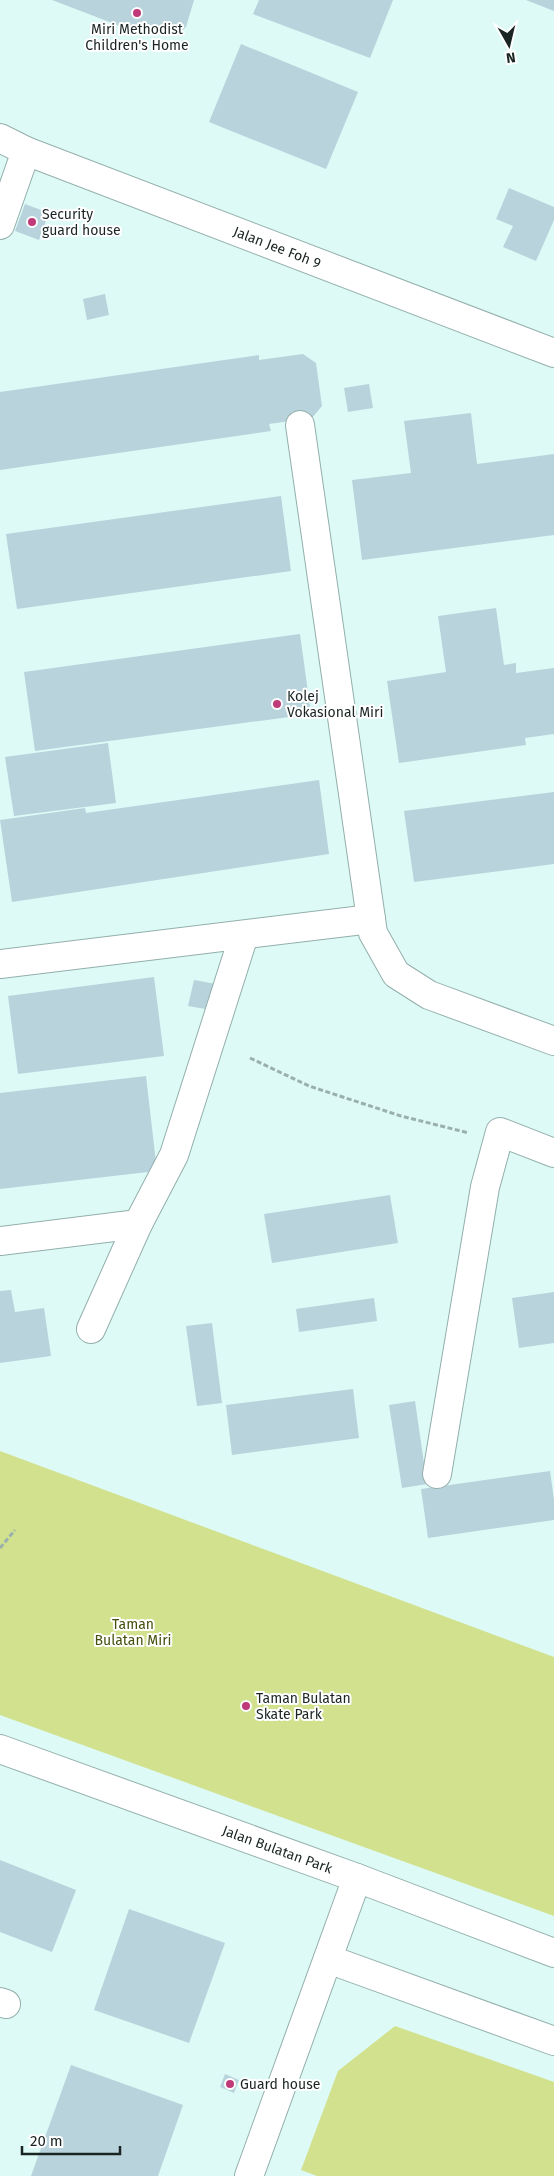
<svg xmlns="http://www.w3.org/2000/svg" width="554" height="2176" font-family="'Fira Sans',sans-serif">
<rect width="100%" height="100%" fill="#ddfaf6"/>
<g fill="#d2e18e">
<path d="M0 1451 554 1657V1916L0 1715Z"/>
<path d="M395 2026 554 2082V2176H317L301 2170 338 2071Z"/>
</g>
<g fill="#b9d3dc">
<path d="M52 0H194L186 27 178 35 150 25 133 31Z"/>
<path d="M259 0H393L370 58 253 14Z"/>
<path d="M526 0H554V11Z"/>
<path d="M241 44 358 92 326 169 209 122Z"/>
<path d="M509 188 554 207V220L536 261 503 247 513 226 496 219Z"/>
<path d="M25 204 49 213 39 240 15 231Z"/>
<path d="M105 294 109 315 87 320 83 299Z"/>
<path d="M303 354 316 363 322 406 312 418 269 424 271 431 0 470V392L259 355V360Z"/>
<path d="M369 384 373 408 348 412 344 388Z"/>
<path d="M471 413 477 464 554 454V535L362 560 352 480 411 473 404 421Z"/>
<path d="M281 496 291 571 17 609 6 534Z"/>
<path d="M496 608 504 665 516 663V673L554 668V734L525 738 526 745 399 763 387 681 446 672 438 616Z"/>
<path d="M300 634 311 714 35 751 24 672Z"/>
<path d="M108 743 116 803 14 816 5 757Z"/>
<path d="M319 780 329 854 12 902 0 820 85 808 86 813Z"/>
<path d="M554 792V864L414 882 404 811Z"/>
<path d="M154 977 164 1056 18 1074 8 996Z"/>
<path d="M194 980 216 984 211 1010 188 1006Z"/>
<path d="M146 1076 157 1171 0 1189V1093Z"/>
<path d="M390 1195 398 1243 272 1263 264 1214Z"/>
<path d="M11 1290 15 1312 44 1308 51 1356 0 1363V1291Z"/>
<path d="M554 1292V1343L519 1348 512 1298Z"/>
<path d="M374 1298 377 1321 299 1332 296 1309Z"/>
<path d="M212 1323 222 1403 197 1406 186 1326Z"/>
<path d="M353 1389 359 1438 232 1455 226 1405Z"/>
<path d="M415 1401 427 1484 402 1488 389 1405Z"/>
<path d="M550 1471 554 1500V1520L428 1538 421 1489Z"/>
<path d="M0 1860 76 1890 52 1952 0 1932Z"/>
<path d="M129 1909 225 1943 189 2043 94 2010Z"/>
<path d="M71 2065 183 2105 158 2176H31Z"/>
<path d="M225 2074 239 2080 234 2093 220 2087Z"/>
</g>
<g fill="none" stroke-linecap="round" stroke-linejoin="round">
<defs>
<g id="minor">
<path id="s1" d="M0 138 26 151 554 353"/>
<path d="M0 225 26 151"/>
<path d="M300 425 373 933 396 974 429 995 554 1041"/>
<path d="M0 964 371 919"/>
<path d="M0 1241 138 1224"/>
<path d="M91 1329 138 1224 174 1155 244 935"/>
<path d="M437 1474 485 1187 500 1132 554 1153"/>
<path id="s2" d="M0 1749 357 1878 554 1953"/>
<path d="M328 1959 554 2041"/>
<path d="M0 2002 6 2004"/>
<path d="M249 2176 357 1878"/>
</g>
</defs>
<use href="#minor" stroke="#93afab" stroke-width="30"/>
<g stroke="#9ab0ad" stroke-width="3" stroke-dasharray="5 2.5" stroke-linecap="butt">
<path d="M250 1058 309 1086 401 1116 469 1133"/>
<path d="M0 1548 15 1530"/>
</g>
<use href="#minor" stroke="#fff" stroke-width="28"/>
</g>
<g fill="#c03978" stroke="#fff" stroke-width="2">
<circle cx="137" cy="13" r="5"/>
<circle cx="32" cy="222" r="5"/>
<circle cx="277" cy="704" r="5"/>
<circle cx="246" cy="1706" r="5"/>
<circle cx="230" cy="2084" r="5"/>
</g>
<g text-anchor="middle" dominant-baseline="central" stroke-width="4" stroke-linejoin="round" paint-order="stroke">
<g font-size="14" fill="#1a2523" stroke="#fff" text-anchor="start">
<text x="137" y="29" text-anchor="middle">Miri Methodist<tspan x="137" dy="16">Children's Home</tspan></text>
<text x="42" y="214">Security<tspan x="42" dy="16">guard house</tspan></text>
<text x="287" y="696">Kolej<tspan x="287" dy="16">Vokasional Miri</tspan></text>
<text x="256" y="1698">Taman Bulatan<tspan x="256" dy="16">Skate Park</tspan></text>
<text x="240" y="2084">Guard house</text>
</g>
<g font-size="14" fill="#1a2523" stroke="#fff">
<text stroke="none"><textPath href="#s1" startOffset="298">Jalan Jee Foh 9</textPath></text>
<text stroke="none"><textPath href="#s2" startOffset="295">Jalan Bulatan Park</textPath></text>
</g>
<g font-size="14" fill="#464f0e" stroke="#fff">
<text x="133" y="1624">Taman<tspan x="133" dy="16">Bulatan Miri</tspan></text>
</g>
</g>
<g transform="translate(509 45) rotate(172)" stroke="#ffffff" stroke-width="4" paint-order="stroke">
<path d="M0-4L9 19L0 12L-9 19Z" fill="#1a2523"/>
<text y="-8" font-size="14" font-weight="bold" text-anchor="middle" fill="#1a2523">N</text>
</g>
<path d="M22 2146v8h98v-8" fill="none" stroke="#1a2523" stroke-width="2.5"/>
<text x="30" y="2146" font-size="15" fill="#1a2523" stroke="#ffffff" stroke-width="4" paint-order="stroke">20 m</text>
</svg>
